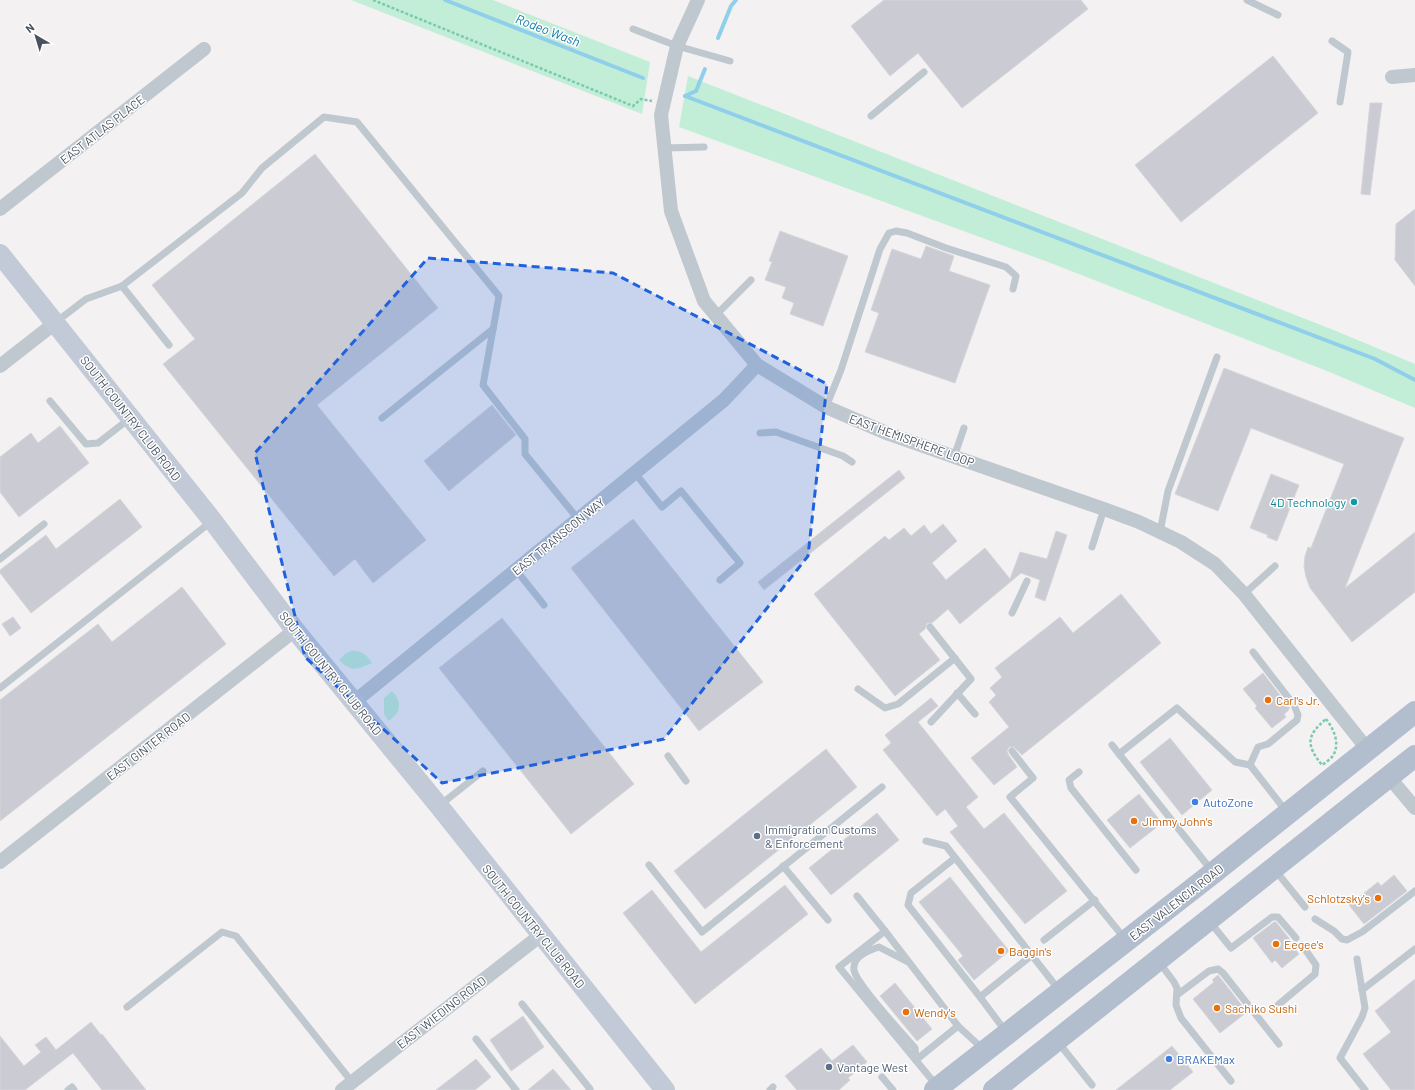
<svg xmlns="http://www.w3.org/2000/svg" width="1415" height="1090" font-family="Barlow,sans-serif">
<rect width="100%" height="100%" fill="#f3f1f1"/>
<g fill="#c2eed7">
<path d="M351 0H493L650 62 642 114Z"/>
<path d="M688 76 1336 331 1415 364V408L1327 371 1048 262 679 127Z"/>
<path d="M351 651C361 650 367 655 372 663 357 670 351 672 339 660L345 654Z"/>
<path d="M392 691C402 701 402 713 388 721L384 714V698Z"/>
</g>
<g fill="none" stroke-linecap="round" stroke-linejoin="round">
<g stroke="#90cfea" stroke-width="4">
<path d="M445 0 643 78"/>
<path d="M718 38 731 6 736 0"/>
<path d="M685 96 1375 359 1415 380"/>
<path d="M685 96 696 91 705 69"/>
</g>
</g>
<g fill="#cbccd3" stroke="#d5d6dc">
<path d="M884 0H1081L1088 9 962 108 918 53 890 76 851 26Z"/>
<path d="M1273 56 1318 113 1181 222 1135 165Z"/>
<path d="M1370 103H1382L1370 195 1361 194Z"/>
<path d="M315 154 438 308 317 405 426 540 373 583 355 559 334 576 163 364 195 339 152 285Z"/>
<path d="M1415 209V286L1395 260 1396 224Z"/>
<path d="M780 231 848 256 823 326 790 314 794 303 782 298 786 287 765 280 772 262 769 261Z"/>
<path d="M926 246 954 256 949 271 990 285 955 383 865 352 879 313 871 310 892 249 921 259Z"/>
<path d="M1224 368 1404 438 1345 588 1415 532V592L1352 642 1310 588 1306 577 1304 566 1305 556 1308 547 1311 548 1344 464 1251 428 1218 511 1175 494Z"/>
<path d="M492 405 516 435 449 491 424 461Z"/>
<path d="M60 426 89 463 19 517 0 492V457L31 433 38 443Z"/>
<path d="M899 470 905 478 764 590 758 582Z"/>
<path d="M1271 474 1299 485 1277 541 1267 537 1268 535 1250 528Z"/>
<path d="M120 499 142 527 31 613 0 573V570L46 535 56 549Z"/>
<path d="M633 519 763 682 699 731 571 568Z"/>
<path d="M943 524 957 541 932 563 946 580 985 548 1010 579 1020 552 1047 559 1056 531 1067 535 1045 601 1035 597 1040 580 1021 573 960 624 948 609 932 623H927L925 629 919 634 940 660 895 696 814 594 885 536 889 540 904 528 911 536 924 525 931 534Z"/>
<path d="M182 587 226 644 0 821V700L98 624 112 642Z"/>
<path d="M1121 594 1161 643 1022 755 1014 747H1009L1007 751 1008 754 1017 767 994 785 971 758 1009 727 989 702 996 695 990 688 1002 677 995 668 1060 617 1073 633Z"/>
<path d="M13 617 21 628 10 636 2 624Z"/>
<path d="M502 618 634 784 571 834 439 668Z"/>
<path d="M1263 673 1290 708 1288 709 1289 710 1284 714 1286 717 1272 728 1255 708 1257 706 1243 689Z"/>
<path d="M931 698 938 706 918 722 978 797 966 807 984 829 1004 813 1067 891 1025 924 950 832 958 826 945 809 937 816 883 750 891 743 885 735Z"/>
<path d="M1170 738 1212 790 1182 815 1140 762Z"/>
<path d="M826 749 857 787 705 909 674 871Z"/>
<path d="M1139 794 1162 823 1130 848 1107 820Z"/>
<path d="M877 813 899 840 831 895 809 868Z"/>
<path d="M1394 875 1407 891 1364 924 1349 905 1378 882 1381 886Z"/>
<path d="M950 877 1009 951 974 980 958 960 963 956 919 902Z"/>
<path d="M785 885 808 914 695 1004 623 913 652 890 701 952Z"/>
<path d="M1274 922H1276L1292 942 1298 943V948L1296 950 1299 954 1282 968 1275 960 1272 963 1253 938Z"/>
<path d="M1218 975 1247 1012 1220 1033 1193 999 1214 982 1212 980Z"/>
<path d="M1415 979V1090H1391L1363 1054 1391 1032 1375 1011Z"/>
<path d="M895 983 932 1029 917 1041 880 996Z"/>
<path d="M523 1016 544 1047 511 1071 490 1040Z"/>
<path d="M91 1022 101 1035 102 1034 146 1090H102L73 1053 25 1090H0V1036L24 1066 41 1052 35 1045 46 1037 56 1050Z"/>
<path d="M853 1045 867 1062 848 1078 850 1080 839 1090H797L785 1076 821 1048 832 1061Z"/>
<path d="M1172 1046 1193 1072 1170 1090H1116Z"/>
<path d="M476 1059 491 1077 475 1090H436Z"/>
<path d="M553 1069 571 1090H528Z"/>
</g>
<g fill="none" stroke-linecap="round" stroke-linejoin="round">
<g stroke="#7acbab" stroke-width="2.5" stroke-dasharray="3 2" stroke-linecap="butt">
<path d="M373 0 633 106 641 99 652 101"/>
<path d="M1326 719C1334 729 1341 745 1332 757 1329 760 1325 763 1322 765 1306 745 1306 736 1326 719Z"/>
</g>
<g stroke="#bfc7cf" stroke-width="7">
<path d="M1247 0 1278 15"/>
<path d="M633 29 677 46 730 61"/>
<path d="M1332 41 1348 52 1340 102"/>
<path d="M871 116 924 72"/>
<path d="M664 148 704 147"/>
<path d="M122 286 169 345"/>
<path d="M716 315 751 280"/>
<path d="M56 322 86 299 122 286 242 193 262 168 324 117 357 122 499 296 483 385 525 439V454L578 519"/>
<path d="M50 401 86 444 98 443 129 419"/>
<path d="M826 407 841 370 880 249 889 233 896 231 907 233 946 248 1006 267 1016 276 1013 289"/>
<path d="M382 418 493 329"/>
<path d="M760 433 776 432 843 456 852 462"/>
<path d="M954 457 964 428"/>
<path d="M635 473 662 507 681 491 740 563 720 580"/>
<path d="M1160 532 1168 491 1217 357"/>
<path d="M1092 547 1104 509"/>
<path d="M0 559 44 524"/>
<path d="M516 570 544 605"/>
<path d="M1244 594 1275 566"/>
<path d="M1012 613 1027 581"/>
<path d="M930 627 971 679 931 722"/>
<path d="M1253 652 1294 705 1298 715 1297 720 1268 744 1258 747 1250 765 1286 811"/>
<path d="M0 688 212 521"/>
<path d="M858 689 885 708 898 704 955 658"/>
<path d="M957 693 975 714"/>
<path d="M1112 745 1212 871"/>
<path d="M1012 751 1033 778 1010 797 1125 939"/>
<path d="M1119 754 1177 708 1235 762 1250 765"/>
<path d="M668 756 686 781"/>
<path d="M1079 772 1069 780 1071 788 1136 870"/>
<path d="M440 805 483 771"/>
<path d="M926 841 946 846 1059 990"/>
<path d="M955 858 911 893 908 905 980 997"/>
<path d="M649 865 702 932 882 787"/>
<path d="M783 866 828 920"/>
<path d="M1275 870 1305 907"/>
<path d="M857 896 885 931"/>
<path d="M1315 919 1334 931 1342 939 1347 940 1362 932 1415 891"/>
<path d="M1210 922 1231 948 1272 917H1278L1296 938"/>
<path d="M1044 940 1095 900"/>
<path d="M1357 959 1365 1008 1362 1017 1340 1058 1365 1090"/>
<path d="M906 961 879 947C870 950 852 956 854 970 856 984 903 1034 915 1048L916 1060"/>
<path d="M1159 962 1174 982 1177 988 1176 1005 1181 1018 1231 1081"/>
<path d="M1362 990 1415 949"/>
<path d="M1177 995 1209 971 1218 969 1223 973 1279 1044"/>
<path d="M522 1004 590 1089 589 1090"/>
<path d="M1278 1005 1315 974 1316 965 1302 945"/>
<path d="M127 1007 222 932 236 936 352 1082"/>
<path d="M1006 1032 980 997 1032 955"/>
<path d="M476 1039 516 1090"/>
<path d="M1058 1042 1092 1085"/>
<path d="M916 1060 958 1026"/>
<path d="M882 1077 893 1090"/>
<path d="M937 1086 839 967 885 931 958 1026 983 1049"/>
<path d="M68 1090 72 1087 74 1090"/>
<path d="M770 1090 773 1087"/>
</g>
<g stroke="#bfc7cf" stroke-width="14">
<path d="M698 0 677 46 661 115 671 211 704 301 757 365 826 407 889 434 1104 509 1139 522 1181 542 1215 564 1244 594 1368 750"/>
<path d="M1392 77 1415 75"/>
<path d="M0 209 204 49"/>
<path d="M0 366 55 323"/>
<path d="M354 702 724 400 757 365"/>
<path d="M1389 777 1415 808"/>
<path d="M0 862 295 630"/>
<path d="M342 1090 541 935"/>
</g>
<path stroke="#c2cad7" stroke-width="20" d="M0 254 212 520 295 630 439 806 665 1090"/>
<g stroke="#b2bece" stroke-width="22">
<path d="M935 1090 1213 873 1415 712"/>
<path d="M994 1090 1415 756"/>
</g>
</g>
<path fill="#1f62df" fill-opacity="0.2" stroke="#1f62df" stroke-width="3" stroke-dasharray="8 5" stroke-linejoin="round" d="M428 258 613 273 827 384 808 556 664 739 442 783 305 657 255 453Z"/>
<circle fill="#0f9aa8" stroke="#fff" stroke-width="1.5" cx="1354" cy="502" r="4"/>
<g fill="#e8710a" stroke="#fff" stroke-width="1.5">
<circle cx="1268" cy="700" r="4"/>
<circle cx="1134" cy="821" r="4"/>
<circle cx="1378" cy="898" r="4"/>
<circle cx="1276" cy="944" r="4"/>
<circle cx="1001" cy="951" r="4"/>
<circle cx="1217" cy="1008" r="4"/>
<circle cx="906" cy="1012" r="4"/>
</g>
<g fill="#3f7fe0" stroke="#fff" stroke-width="1.5">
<circle cx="1195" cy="802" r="4"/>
<circle cx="1169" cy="1059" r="4"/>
</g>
<g fill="#5c6f8a" stroke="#fff" stroke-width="1.5">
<circle cx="757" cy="836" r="4"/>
<circle cx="829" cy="1067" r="4"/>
</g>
<g text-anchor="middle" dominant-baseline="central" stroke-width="3" stroke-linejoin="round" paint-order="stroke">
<g font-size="12" fill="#49525e" stroke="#fff">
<text transform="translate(102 129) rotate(-38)">EAST ATLAS PLACE</text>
<text transform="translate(131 418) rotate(52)">SOUTH COUNTRY CLUB ROAD</text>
<text transform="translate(912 440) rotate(20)">EAST HEMISPHERE LOOP</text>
<text transform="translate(558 536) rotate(-39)">EAST TRANSCON WAY</text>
<text transform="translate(331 673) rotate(51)">SOUTH COUNTRY CLUB ROAD</text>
<text transform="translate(148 746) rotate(-38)">EAST GINTER ROAD</text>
<text transform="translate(1176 902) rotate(-38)">EAST VALENCIA ROAD</text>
<text transform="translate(534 926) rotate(51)">SOUTH COUNTRY CLUB ROAD</text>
<text transform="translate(441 1012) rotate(-38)">EAST WIEDING ROAD</text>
</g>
<g font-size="12" fill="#0d838f" stroke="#fff" text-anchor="end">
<text x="1346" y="502">4D Technology</text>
</g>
<g font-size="12" fill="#c56008" stroke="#fff" text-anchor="start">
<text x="1276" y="700">Carl's Jr.</text>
<text x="1142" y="821">Jimmy John's</text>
<text x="1370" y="898" text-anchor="end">Schlotzsky's</text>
<text x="1284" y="944">Eegee's</text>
<text x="1009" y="951">Baggin's</text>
<text x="1225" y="1008">Sachiko Sushi</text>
<text x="914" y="1012">Wendy's</text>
</g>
<g font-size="12" fill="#366cbe" stroke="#fff" text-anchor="start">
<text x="1203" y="802">AutoZone</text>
<text x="1177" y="1059">BRAKEMax</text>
</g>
<g font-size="12" fill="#4e5e75" stroke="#fff" text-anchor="start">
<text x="765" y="829">Immigration Customs<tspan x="765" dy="14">&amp; Enforcement</tspan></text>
<text x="837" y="1067">Vantage West</text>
</g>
<g font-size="13" font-style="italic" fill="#117ca9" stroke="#fff">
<text transform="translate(548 30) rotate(21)">Rodeo Wash</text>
</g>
</g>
<g transform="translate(36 36) rotate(322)" stroke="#ffffff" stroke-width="3" paint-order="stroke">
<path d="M0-3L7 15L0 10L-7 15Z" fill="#49525e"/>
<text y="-6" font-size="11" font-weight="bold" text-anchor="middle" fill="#49525e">N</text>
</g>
</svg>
